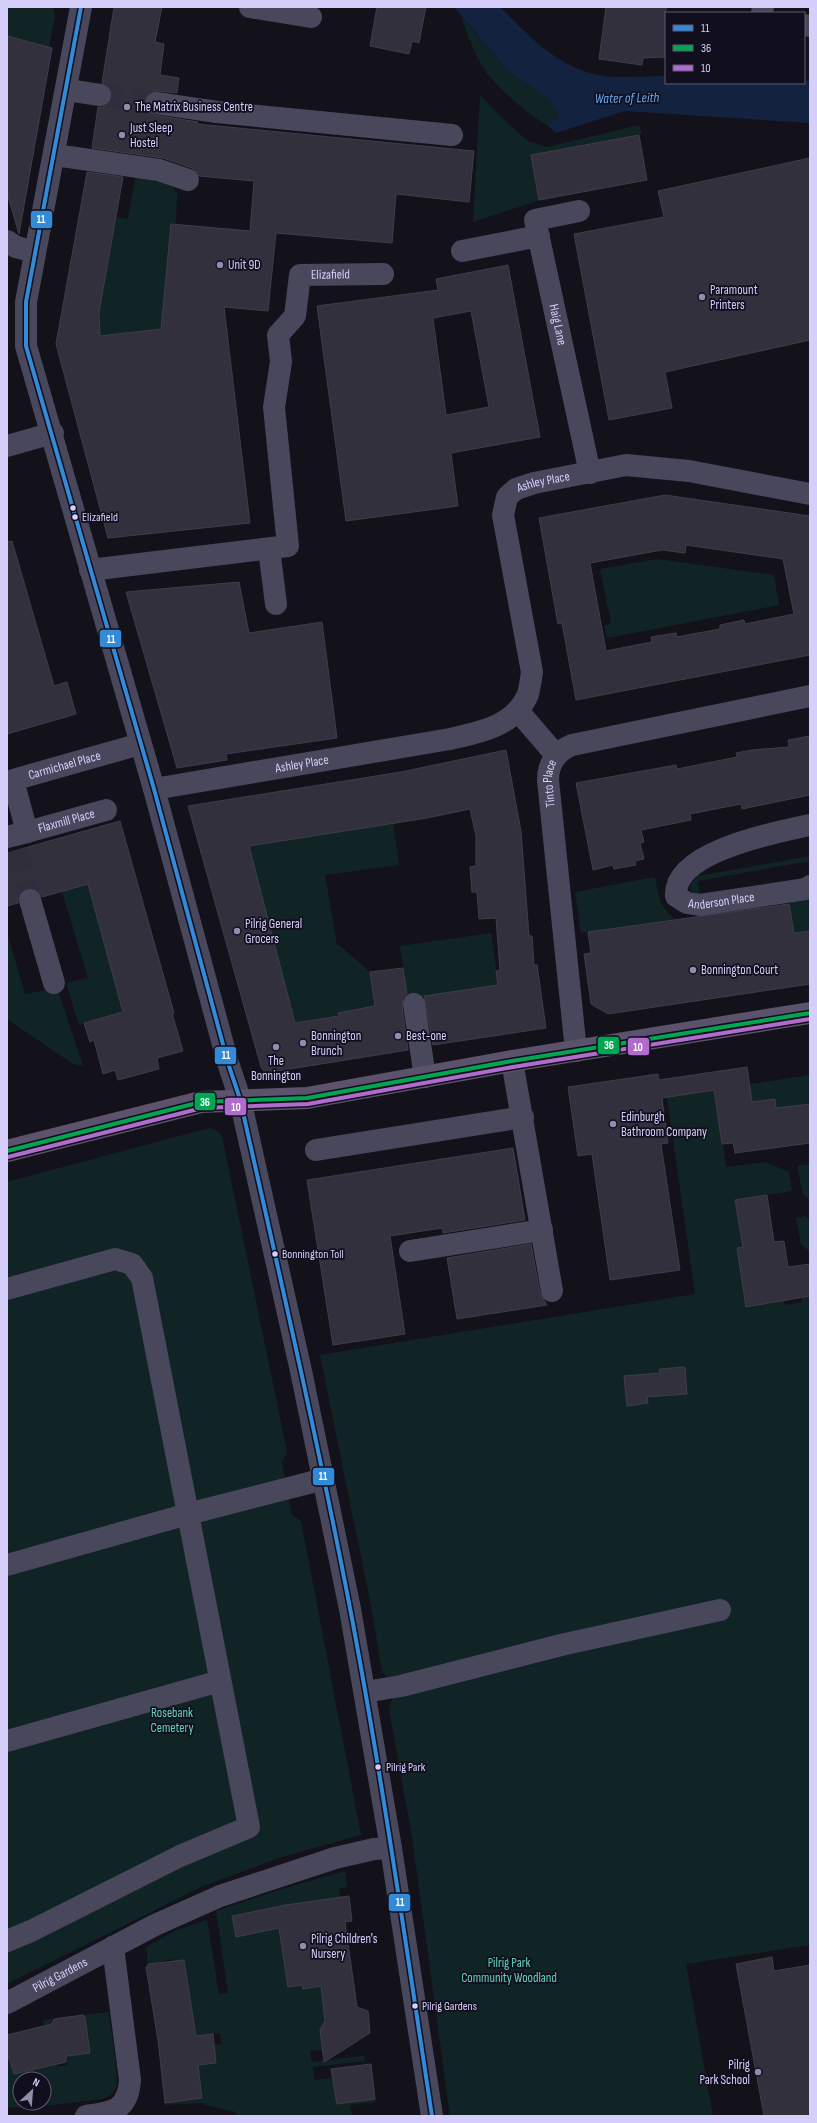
<svg xmlns="http://www.w3.org/2000/svg" width="817" height="2123" font-family="'Sofia Sans Condensed',sans-serif">
<rect width="100%" height="100%" fill="#13121a"/>
<g fill="#112425" fill-rule="evenodd">
<path d="M7 7H53L55 17 49 47 7 36Z"/>
<path d="M461 16 507 70 550 99 559 115 548 126C527 113 506 96 490 77 479 65 466 32 461 16Z"/>
<path d="M480 95 504 120 528 141 547 147 639 125 642 134 531 155 540 200 473 222Z"/>
<path d="M136 172 168 182 177 193 176 224H171L161 329 57 341 100 319V314L97 311 101 302 116 217 128 219Z"/>
<path d="M657 559 774 575 779 605 607 638 604 626 611 623 600 569Z"/>
<path d="M393 822 399 865 325 875 337 945H339L370 972 375 1009 338 1014 339 1015 295 1023 247 837Z"/>
<path d="M810 856V861L698 881 700 895 691 892 690 886 697 876Z"/>
<path d="M655 877C659 897 659 906 675 919L581 933 575 892Z"/>
<path d="M88 884 124 1012 79 1025 66 983 88 978 62 891Z"/>
<path d="M810 900V931L794 933 789 903Z"/>
<path d="M7 933 25 994 57 988 83 1066 73 1064 7 1019Z"/>
<path d="M491 933 500 995 480 988 408 999 400 946Z"/>
<path d="M810 1075V1104L776 1108 775 1099 717 1107 726 1167 766 1162 789 1172 792 1191 735 1200 743 1247 737 1248 747 1307 784 1301 785 1305 802 1302V1297L810 1296V1945L686 1964 713 2116H450L412 1837 389 1710C389 1704 391 1704 392 1698 394 1690 389 1677 382 1672L372 1611 320 1355 695 1294 666 1091 673 1096Z"/>
<path d="M209 1128 217 1131 222 1136 287 1452 282 1462 292 1515 301 1521 361 1835 279 1858 203 1886 7 1984V1182Z"/>
<path d="M810 1164V1200L803 1195 797 1166Z"/>
<path d="M805 1216 810 1220 809 1251 801 1244 796 1218Z"/>
<path d="M345 1871 347 1887 339 1888 340 1897 291 1904 303 1989 325 1986V2050L310 2051 312 2062 364 2056 365 2061 313 2067 314 2080 332 2078 338 2104 375 2099 376 2102 350 2105 352 2116H236V2112L204 2105V2103L165 2105V2103L202 2098 198 2065 216 2063 215 2051 202 2047 222 2044 220 2033 194 2036 191 2003 162 2007 186 1971 185 1960 173 1962V1959L148 1964 146 1947 176 1930 207 1920 219 1994 228 1993 216 1911 278 1890Z"/>
<path d="M109 2012C110 2026 121 2081 115 2090 113 2095 107 2097 102 2099L25 2108 7 2107V2052L14 2074 48 2066 43 2020 54 2019 52 2021 57 2066H67L66 2056 90 2052 85 2017 83 2015ZM20 2079H44V2103H20Z"/>
</g>
<path fill="#12223f" d="M454 7H500C529 36 561 71 605 76 625 78 646 76 666 76V83H804V80L810 81V123L625 111 556 133 548 126 559 115 549 99 507 70Z"/>
<g fill="#32303c" stroke="#403c4d" fill-rule="evenodd">
<path d="M114 7H162L155 42 164 44 160 75 179 78 177 93 157 91 151 92 146 96 144 107 148 113 154 115 198 122 197 124 474 151 469 202 396 194 392 243 276 233 268 311 224 307 250 523 108 538 56 344 87 172 123 177 99 312 100 336 161 329 171 224 250 231 254 181 199 176 192 168 163 158 92 148 98 107H104L109 103 112 96 108 86 102 83Z"/>
<path d="M377 7H426L419 43 412 41 409 54 370 46Z"/>
<path d="M606 7H666V57L643 58 642 65 599 59Z"/>
<path d="M7 36 52 48 19 234 7 193Z"/>
<path d="M639 135 647 180 539 200 531 155Z"/>
<path d="M810 158V340L665 372 672 408 609 420 574 234 664 217 658 191Z"/>
<path d="M508 265 540 437 451 453 458 506 346 521 317 306 438 290 436 279ZM471 311 489 407 446 415 433 318Z"/>
<path d="M665 495 810 516V655L576 700 562 623 558 624 539 518ZM686 545 783 559 794 614 745 624 744 620 720 625V629L677 637 676 633 651 637 652 642 606 651 590 563 662 550 685 553Z"/>
<path d="M12 541 54 686 67 682 76 714 7 734V542Z"/>
<path d="M239 582 249 633 322 622 337 738 226 754 227 760 177 768 126 592Z"/>
<path d="M810 736V795L742 809 741 804 715 809 690 814 691 820 641 830 644 842 640 843 644 859 635 861 636 865 614 869 613 865 593 870 576 783 676 765 677 769 737 757 736 753 752 750 789 747 788 740Z"/>
<path d="M506 750 521 831 529 936H532L534 965H537L546 1028 433 1045 424 996 498 985 496 971 500 970 496 918 479 919 477 892H472L470 867 476 866V836L470 809 427 818 249 846 295 1023 339 1016 338 1013 375 1006 370 972 403 968 407 994 403 999 402 1006 408 1050 265 1073 261 1067 188 806 401 772Z"/>
<path d="M120 821 174 1013H172L183 1051 157 1058 159 1069 118 1080 115 1070 103 1074 94 1040 90 1042 84 1023 123 1012 88 884 42 897 38 891 27 888 21 892 18 897V903L7 906V853Z"/>
<path d="M789 904 794 933 810 931V984L608 1014 591 1004 584 954 591 953 588 932Z"/>
<path d="M747 1067 752 1102 775 1099 776 1108 810 1104V1143L735 1153 733 1143 722 1144 714 1090 662 1098 668 1143 661 1144 680 1270 610 1280 592 1154 578 1156 568 1087 658 1074 659 1080Z"/>
<path d="M513 1148 525 1220 443 1233 442 1228 390 1236 405 1334 333 1345 307 1180Z"/>
<path d="M767 1195 774 1242 784 1241 788 1267 810 1264V1296L746 1307 737 1248 743 1247 735 1200Z"/>
<path d="M531 1244 540 1293 547 1305 457 1319 447 1258Z"/>
<path d="M685 1367 687 1394 647 1397 648 1403 627 1406 624 1376 660 1373 659 1369Z"/>
<path d="M349 1896 352 1921 345 1922 357 2007 368 2011 370 2033 324 2062 320 2030 325 2021 321 1986 303 1989 302 1985 288 1987 279 1928 236 1937 232 1916 286 1905Z"/>
<path d="M772 1957 774 1971 810 1965V2116H764L736 1964Z"/>
<path d="M184 1960 196 2036 213 2034 216 2063 198 2065 202 2098 165 2103 158 2040 146 1967 148 1966V1964Z"/>
<path d="M83 2015 85 2017 90 2053 66 2056V2062L14 2074 7 2052V2035L52 2024 54 2019Z"/>
<path d="M371 2064 375 2099 337 2104 331 2069Z"/>
</g>
<g fill="none" stroke-linecap="round" stroke-linejoin="round">
<g stroke="#302e3c" stroke-width="22" stroke-dasharray="22 11" stroke-linecap="butt">
<path d="M100 95 156 103"/>
<path d="M16 850 30 900"/>
</g>
<g stroke="#49475b" stroke-width="22">
<path d="M81 7 26 302V346L154 789 228 1063 240 1099 301 1371 350 1609 391 1848 432 2116"/>
<path d="M250 7 311 17"/>
<path d="M762 13 763 7"/>
<path d="M804 25 810 26"/>
<path d="M67 90 100 95"/>
<path d="M156 103 217 112 452 135"/>
<path d="M55 155 159 170 188 180"/>
<path id="s1" d="M579 211 535 220 590 473"/>
<path d="M7 241 16 247 35 252"/>
<path d="M462 251 539 236"/>
<path d="M7 446 53 433"/>
<path d="M269 549 276 604"/>
<path id="s2" d="M90 570 288 546 274 407 281 362 278 335 295 316 300 275 383 274"/>
<path d="M518 711 556 755"/>
<path id="s3" d="M154 789 450 739C480 732 515 726 528 694 530 687 531 679 532 672L503 515 507 497 516 489 534 483 626 465 689 471 810 494"/>
<path id="s4" d="M810 825C777 832 673 851 676 896L687 903 700 905 806 889 810 886"/>
<path id="s5" d="M27 832 106 810"/>
<path id="s6" d="M7 837 27 832 13 780 140 744"/>
<path d="M30 900 54 983"/>
<path d="M414 1004 425 1077"/>
<path id="s7" d="M576 1051 548 780C548 763 557 751 572 745L810 696"/>
<path d="M512 1061 552 1291"/>
<path d="M316 1150 523 1117"/>
<path d="M410 1251 542 1230"/>
<path d="M7 1289 115 1259 132 1264 142 1278 249 1827 180 1856 31 1931 7 1941"/>
<path d="M7 1565 188 1514 324 1479"/>
<path d="M365 1692 401 1686 561 1645 720 1610"/>
<path d="M7 1741 220 1681"/>
<path id="s8" d="M7 2003 155 1925 220 1896 335 1858 374 1849 391 1848"/>
<path d="M86 2116C112 2112 128 2111 130 2080L113 1947"/>
</g>
<path stroke="#5c526b" stroke-width="22" d="M7 1151 201 1102 307 1098 512 1061 810 1013"/>
<defs>
<path id="bus-1" d="M81 7 26 302V346L154 789 228 1063 240 1099C278 1268 317 1437 350 1608 382 1776 406 1946 432 2116"/>
<path id="bus-2" d="M7 1151 201 1102 307 1098 512 1061 810 1013"/>
<path id="bus-3" d="M8 1157 202 1108 308 1104 513 1067 810 1019"/>
</defs>
<use href="#bus-1" stroke="#110e1e" stroke-width="7"/>
<use href="#bus-2" stroke="#110e1e" stroke-width="7"/>
<use href="#bus-3" stroke="#110e1e" stroke-width="7"/>
<use href="#bus-1" stroke="#338bd7" stroke-width="4"/>
<use href="#bus-2" stroke="#00a651" stroke-width="4"/>
<use href="#bus-3" stroke="#b06ccc" stroke-width="4"/>
</g>
<g fill="#928dac" stroke="#110e1e" stroke-width="1.5">
<circle cx="127" cy="107" r="4"/>
<circle cx="122" cy="135" r="4"/>
<circle cx="220" cy="265" r="4"/>
<circle cx="702" cy="297" r="4"/>
<circle cx="237" cy="931" r="4"/>
<circle cx="693" cy="970" r="4"/>
<circle cx="398" cy="1036" r="4"/>
<circle cx="303" cy="1043" r="4"/>
<circle cx="276" cy="1047" r="4"/>
<circle cx="613" cy="1124" r="4"/>
<circle cx="303" cy="1946" r="4"/>
<circle cx="758" cy="2072" r="4"/>
</g>
<g fill="#d6cffb" stroke="#110e1e" stroke-width="1.5">
<circle cx="73" cy="508" r="3.5"/>
<circle cx="75" cy="517" r="3.5"/>
<circle cx="275" cy="1254" r="3.5"/>
<circle cx="378" cy="1767" r="3.5"/>
<circle cx="415" cy="2006" r="3.5"/>
</g>
<g text-anchor="middle" dominant-baseline="central" stroke-width="3.5" stroke-linejoin="round" paint-order="stroke">
<g font-size="12" fill="#d6cffb" stroke="#110e1e" text-anchor="start">
<text x="82" y="517">Elizafield</text>
<text x="282" y="1254">Bonnington Toll</text>
<text x="386" y="1767">Pilrig Park</text>
<text x="422" y="2006">Pilrig Gardens</text>
</g>
<g font-size="13" fill="#d6cffb" stroke="#110e1e" text-anchor="start">
<text x="135" y="107">The Matrix Business Centre</text>
<text x="130" y="128">Just Sleep<tspan x="130" dy="15">Hostel</tspan></text>
<text x="228" y="265">Unit 9D</text>
<text x="710" y="290">Paramount<tspan x="710" dy="15">Printers</tspan></text>
<text x="245" y="924">Pilrig General<tspan x="245" dy="15">Grocers</tspan></text>
<text x="701" y="970">Bonnington Court</text>
<text x="311" y="1036">Bonnington<tspan x="311" dy="15">Brunch</tspan></text>
<text x="406" y="1036">Best-one</text>
<text x="276" y="1061" text-anchor="middle">The<tspan x="276" dy="15">Bonnington</tspan></text>
<text x="621" y="1117">Edinburgh<tspan x="621" dy="15">Bathroom Company</tspan></text>
<text x="311" y="1939">Pilrig Children's<tspan x="311" dy="15">Nursery</tspan></text>
<text x="750" y="2065" text-anchor="end">Pilrig<tspan x="750" dy="15">Park School</tspan></text>
</g>
<g font-size="13" fill="#d6cffb" stroke="#110e1e">
<text stroke="none"><textPath href="#s2" startOffset="509">Elizafield</textPath></text>
<text stroke="none"><textPath href="#s1" startOffset="152">Haig Lane</textPath></text>
<text stroke="none"><textPath href="#s3" startOffset="635">Ashley Place</textPath></text>
<text stroke="none"><textPath href="#s3" startOffset="150">Ashley Place</textPath></text>
<text stroke="none"><textPath href="#s6" startOffset="128">Carmichael Place</textPath></text>
<text stroke="none"><textPath href="#s7" startOffset="269">Tinto Place</textPath></text>
<text stroke="none"><textPath href="#s5" startOffset="41">Flaxmill Place</textPath></text>
<text stroke="none"><textPath href="#s4" startOffset="209">Anderson Place</textPath></text>
<text stroke="none"><textPath href="#s8" startOffset="60">Pilrig Gardens</textPath></text>
</g>
<g font-size="13" fill="#62d4bc" stroke="#110e1e">
<text x="172" y="1713">Rosebank<tspan x="172" dy="15">Cemetery</tspan></text>
<text x="509" y="1963">Pilrig Park<tspan x="509" dy="15">Community Woodland</tspan></text>
</g>
<g font-size="14" font-style="italic" fill="#66abf2" stroke="#110e1e">
<text transform="translate(627 98) rotate(-1)">Water of Leith</text>
</g>
</g>
<g stroke="#110e1e" stroke-width="1.5">
<rect x="30" y="210" width="23" height="19" rx="4" fill="#338bd7"/>
<rect x="99" y="629" width="23" height="19" rx="4" fill="#338bd7"/>
<rect x="597" y="1036" width="23" height="19" rx="4" fill="#00a651"/>
<rect x="627" y="1037" width="23" height="19" rx="4" fill="#b06ccc"/>
<rect x="214" y="1046" width="23" height="19" rx="4" fill="#338bd7"/>
<rect x="194" y="1092" width="22" height="19" rx="4" fill="#00a651"/>
<rect x="224" y="1097" width="23" height="19" rx="4" fill="#b06ccc"/>
<rect x="312" y="1467" width="23" height="19" rx="4" fill="#338bd7"/>
<rect x="388" y="1893" width="23" height="19" rx="4" fill="#338bd7"/>
</g>
<g font-size="11" text-anchor="middle" font-weight="bold" fill="#fff">
<text x="41" y="223">11</text>
<text x="111" y="643">11</text>
<text x="609" y="1049">36</text>
<text x="638" y="1051">10</text>
<text x="226" y="1059">11</text>
<text x="205" y="1106">36</text>
<text x="236" y="1111">10</text>
<text x="323" y="1480">11</text>
<text x="400" y="1906">11</text>
</g>
<rect width="817" height="2123" fill="none" stroke="#d6cffb" stroke-width="16"/>
<rect x="665" y="12" width="140" height="72" fill="#110e1e" stroke="#605b76"/>
<rect x="673" y="25" width="20" height="6" fill="#338bd7" stroke="#605b76"/>
<text x="701" y="32" font-size="12" fill="#d6cffb">11</text>
<rect x="673" y="45" width="20" height="6" fill="#00a651" stroke="#605b76"/>
<text x="701" y="52" font-size="12" fill="#d6cffb">36</text>
<rect x="673" y="65" width="20" height="6" fill="#b06ccc" stroke="#605b76"/>
<text x="701" y="72" font-size="12" fill="#d6cffb">10</text>
<g transform="translate(32 2091) rotate(26)"><circle r="19" fill="#110e1e" stroke="#605b76"/>
<path d="M0-3L7 15L0 10L-7 15Z" fill="#928dac"/>
<text y="-6" font-size="11" font-weight="bold" text-anchor="middle" fill="#d6cffb">N</text>
</g>
</svg>
